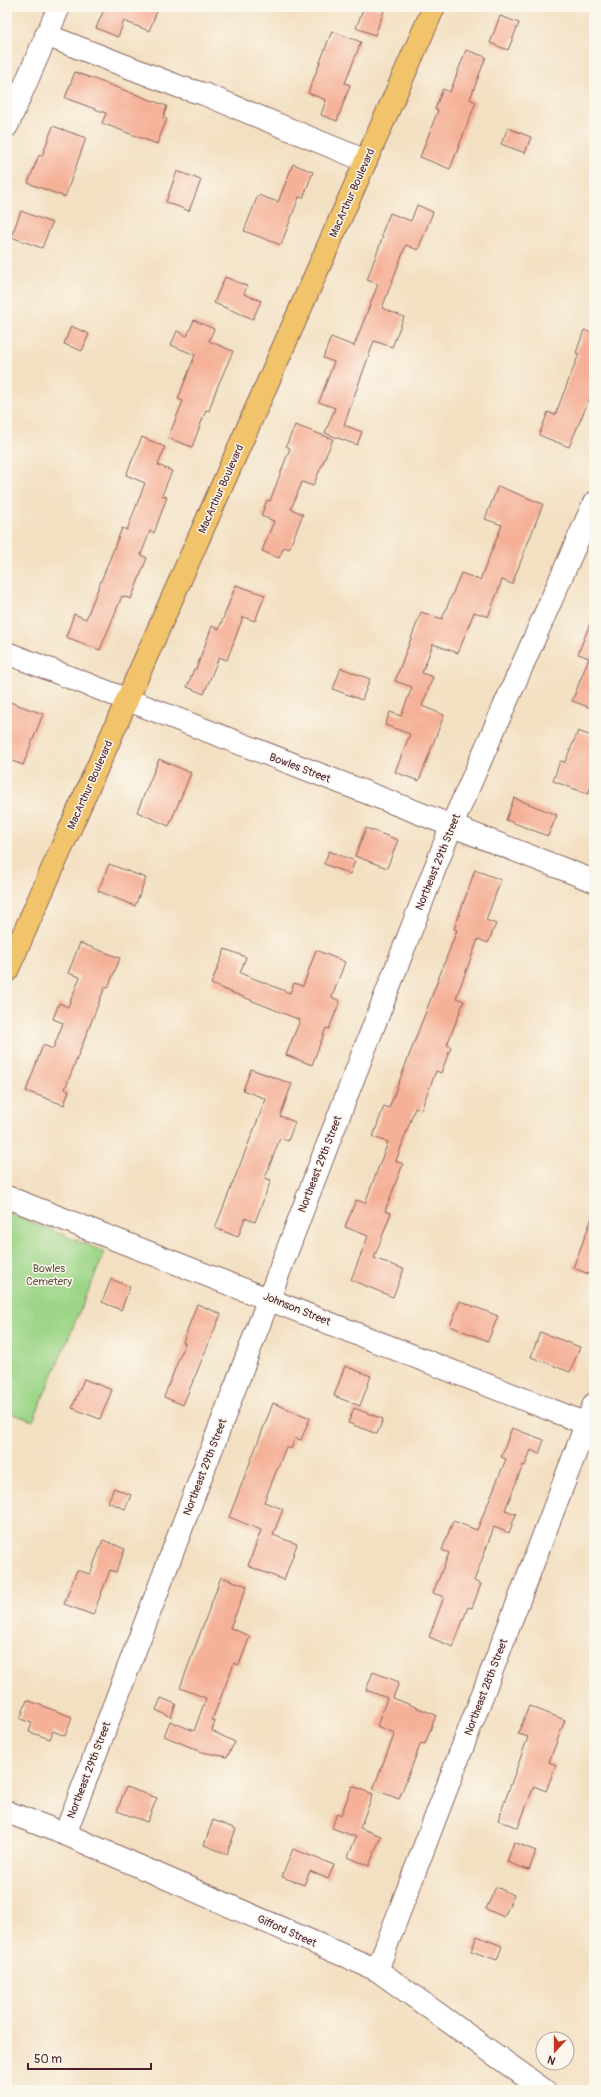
<svg xmlns="http://www.w3.org/2000/svg" width="601" height="2097" font-family="Pangolin,sans-serif">
<rect width="100%" height="100%" fill="#fbf7ec"/>
<filter id="ink" filterUnits="userSpaceOnUse"><feTurbulence type="fractalNoise" baseFrequency=".025" numOctaves="2"/><feDisplacementMap in="SourceGraphic" scale="8" xChannelSelector="R" yChannelSelector="G"/><feConvolveMatrix kernelMatrix="1 2 1 2 8 2 1 2 1" color-interpolation-filters="sRGB"/></filter>
<filter id="wash" filterUnits="userSpaceOnUse"><feTurbulence type="fractalNoise" baseFrequency=".012" numOctaves="4" result="noise"/><feDisplacementMap in="SourceGraphic" scale="16" xChannelSelector="R" yChannelSelector="G"/><feGaussianBlur stdDeviation="0.9" result="paint"/><feColorMatrix in="noise" values="0 0 0 0 0 0 0 0 0 0 0 0 0 0 0 0 0 1.4 0 .05"/><feComposite in="paint" operator="in"/></filter>
<g filter="url(#wash)">
<rect width="100%" height="100%" fill="#f3e0c2"/>
<path fill="#9cd587" stroke="#737a59" d="M7 1212 105 1252 33 1421 7 1412Z"/>
<g id="blocks">
<g fill="#f5b198">
<path d="M105 7H148L157 11 149 31 124 21 118 37 96 28Z"/>
<path d="M364 7H374L384 11 375 35 356 28Z"/>
<path d="M500 16 519 23 508 50 490 43Z"/>
<path d="M332 31 361 42 345 83 350 85 337 121 321 115 326 100 308 93Z"/>
<path d="M466 50 486 57 470 99 476 102 450 169 420 157 438 110 435 109 443 89 450 92Z"/>
<path d="M75 72 167 106 163 118 167 119 157 144 102 123 106 113 65 98Z"/>
<path d="M53 126 86 138 65 197 28 183 39 155 42 156Z"/>
<path d="M508 128 531 137 525 153 501 144Z"/>
<path d="M293 164 313 172 303 198 299 197 281 245 244 231 258 195 278 202Z"/>
<path d="M177 171 201 180 189 211 166 202Z"/>
<path d="M417 205 433 212 418 250 406 245 382 308 404 317 392 347 374 341 344 425 362 432 357 445 325 433 335 408 319 402 334 362 323 358 331 337 354 346 378 284 367 280 383 236 381 235 390 213 411 221Z"/>
<path d="M21 211 52 223 42 248 11 237Z"/>
<path d="M225 277 247 286 244 294 261 301 253 319 214 303Z"/>
<path d="M194 320 214 329 209 341 233 351 216 390 209 411 206 410 192 447 168 438 183 401 178 399 195 355 171 345 177 331 187 336Z"/>
<path d="M71 326 89 334 82 351 64 344Z"/>
<path d="M584 330 594 334V388L569 447 539 435 548 412 555 415 579 354 576 353Z"/>
<path d="M295 425 333 439 313 486 302 482 291 509 303 514 289 549 284 547 279 558 262 551 274 521 261 516 267 500 270 501 290 448 286 446Z"/>
<path d="M142 437 165 447 158 465 172 471 162 495 167 497 154 533 150 531 141 555 147 558 131 599 122 596 100 650 66 637 74 614 86 619 122 528 127 530 145 483 126 475Z"/>
<path d="M498 486 543 504 512 584 502 580 488 617 474 612 458 653 433 644 422 673 433 677 422 706 444 715 419 781 395 772 410 734 385 725 390 712 401 716 412 687 395 681 421 612 442 619 461 573 480 580 502 525 485 519Z"/>
<path d="M236 585 265 595 255 621 243 617 227 660 219 657 204 694 187 687 194 669H196L212 626 219 629Z"/>
<path d="M593 616 594 617V709L572 701 589 658 578 654Z"/>
<path d="M341 668 370 679 362 700 333 689Z"/>
<path d="M7 701 43 714 23 765 7 759Z"/>
<path d="M578 731 594 737V778L588 794 553 781 560 761 565 762Z"/>
<path d="M159 759 191 773 169 826 137 812Z"/>
<path d="M514 798 557 815 548 836 506 820Z"/>
<path d="M366 828 398 840 387 868 355 856Z"/>
<path d="M329 851 355 861 350 874 324 864Z"/>
<path d="M109 864 146 878 135 906 98 891Z"/>
<path d="M475 870 501 880 486 920 496 924 488 943 478 939 456 998 464 1001 447 1045 451 1047 441 1073 436 1071 421 1110 415 1108 396 1161 403 1164 385 1211 391 1213 374 1258 404 1269 393 1297 351 1280 368 1236 345 1227 356 1200 365 1203 388 1142 373 1137 384 1106 389 1108 457 930 454 929Z"/>
<path d="M80 943 120 958 108 988 105 987 65 1089 69 1091 64 1105 26 1091 43 1045 53 1049 63 1023 53 1019 59 1003 68 1007 80 977 68 973Z"/>
<path d="M225 949 246 957 240 973 290 993 294 983 303 986 316 950 345 962 332 997 340 1001 329 1029 326 1028 312 1065 286 1055 300 1020 211 984Z"/>
<path d="M251 1069 292 1084 280 1116 295 1122 288 1141 280 1138 265 1178 271 1180 255 1222 245 1218 238 1237 215 1228 266 1099 243 1090Z"/>
<path d="M593 1215H594V1276L573 1268Z"/>
<path d="M111 1279 130 1287 121 1310 102 1302Z"/>
<path d="M460 1301 498 1316 488 1341 450 1326Z"/>
<path d="M197 1304 221 1314 183 1405 164 1397 185 1343 183 1342Z"/>
<path d="M540 1332 580 1347 570 1372 531 1357Z"/>
<path d="M345 1366 371 1376 360 1406 334 1396Z"/>
<path d="M84 1379 112 1390 100 1419 72 1408Z"/>
<path d="M273 1403 310 1418 301 1440 295 1438 291 1449 286 1447 264 1502 283 1509 273 1535 297 1544 284 1580 248 1566 261 1530 229 1517Z"/>
<path d="M354 1408 383 1419 377 1434 348 1423Z"/>
<path d="M512 1428 544 1440 539 1454 531 1450 525 1466 523 1465 505 1510 516 1514 509 1533 494 1527 474 1581 481 1584 472 1608 468 1607 453 1647 429 1637 444 1597 433 1593 449 1553 442 1550 453 1521 477 1530 506 1459 501 1457Z"/>
<path d="M114 1488 131 1495 125 1509 108 1502Z"/>
<path d="M103 1540 125 1549 116 1572 110 1570 93 1615 64 1604 77 1570 90 1574Z"/>
<path d="M221 1577 247 1586 230 1628 250 1636 239 1665 234 1663 212 1720 215 1721 212 1731 235 1742 227 1757 202 1752 164 1736 170 1721 194 1731 206 1698 180 1688Z"/>
<path d="M373 1672 399 1682 393 1698 436 1715 425 1744 421 1743 399 1799 373 1789 395 1733 377 1726 387 1698 366 1690Z"/>
<path d="M161 1698 176 1704 171 1717 156 1710Z"/>
<path d="M27 1700 72 1717 65 1736 53 1731 50 1739 29 1732 32 1723 20 1719Z"/>
<path d="M529 1706 565 1720 549 1762 556 1765 546 1791 534 1786 518 1828 498 1820 528 1737 518 1734Z"/>
<path d="M352 1786 373 1794 360 1828 381 1836 369 1866 348 1857 356 1837 332 1828 337 1813 341 1815Z"/>
<path d="M126 1787 157 1798 147 1822 117 1811Z"/>
<path d="M213 1820 236 1829 227 1854 204 1845Z"/>
<path d="M514 1842 536 1851 529 1870 507 1862Z"/>
<path d="M293 1849 334 1865 328 1879 310 1871 304 1885 282 1877Z"/>
<path d="M496 1887 514 1895 504 1917 486 1909Z"/>
<path d="M477 1936 502 1946 497 1960 471 1951Z"/>
</g>
</g>
</g>
<g filter="url(#ink)">
<use href="#blocks" fill-opacity="0" stroke="#856360" stroke-width="1"/>
<g fill="none" stroke-linecap="round" stroke-linejoin="round">
<defs>
<g id="minor">
<path d="M46 35 180 87 204 94 366 161"/>
<path d="M7 126 59 7"/>
<path d="M7 653 594 881"/>
<path d="M7 1197 587 1424"/>
<path d="M7 1812 65 1834 377 1970 544 2090"/>
<path d="M65 1834 327 1146 451 827 594 503"/>
<path d="M377 1970 594 1404"/>
</g>
<path id="major" d="M7 971 434 7"/>
</defs>
<use href="#minor" stroke="#856360" stroke-width="24"/>
<use href="#major" stroke="#856360" stroke-width="24"/>
<use href="#minor" stroke="#fff" stroke-width="22"/>
<use href="#major" stroke="#f1c36a" stroke-width="22"/>
</g>
</g>
<g text-anchor="middle" dominant-baseline="central" stroke-width="3" stroke-linejoin="round" paint-order="stroke">
<g font-size="11" fill="#4a1f2b" stroke="#fbf7ec">
<text transform="translate(352 193) rotate(-66)">MacArthur Boulevard</text>
<text transform="translate(221 489) rotate(-66)">MacArthur Boulevard</text>
<text transform="translate(300 768) rotate(21)">Bowles Street</text>
<text transform="translate(90 785) rotate(-66)">MacArthur Boulevard</text>
<text transform="translate(438 862) rotate(-68)">Northeast 29th Street</text>
<text transform="translate(320 1164) rotate(-69)">Northeast 29th Street</text>
<text transform="translate(297 1309) rotate(22)">Johnson Street</text>
<text transform="translate(205 1467) rotate(-69)">Northeast 29th Street</text>
<text transform="translate(486 1687) rotate(-69)">Northeast 28th Street</text>
<text transform="translate(89 1770) rotate(-69)">Northeast 29th Street</text>
<text transform="translate(287 1931) rotate(24)">Gifford Street</text>
</g>
<g font-size="11" fill="#635647" stroke="#fbf7ec">
<text x="49" y="1268">Bowles<tspan x="49" dy="13">Cemetery</tspan></text>
</g>
</g>
<rect width="601" height="2097" fill="none" stroke="#fbf7ec" stroke-width="24"/>
<g transform="translate(555 2051) rotate(201)"><circle r="19" fill="#fbf7ec" stroke="#b4a19f"/>
<path d="M0-3L7 15L0 10L-7 15Z" fill="#c8321e"/>
<text y="-6" font-size="11" font-weight="bold" text-anchor="middle" fill="#4a1f2b">N</text>
</g>
<path d="M28 2063v6h123v-6" fill="none" stroke="#4a1f2b" stroke-width="2"/>
<text x="34" y="2063" font-size="12" fill="#4a1f2b" stroke="#fbf7ec" stroke-width="3" paint-order="stroke">50 m</text>
</svg>
